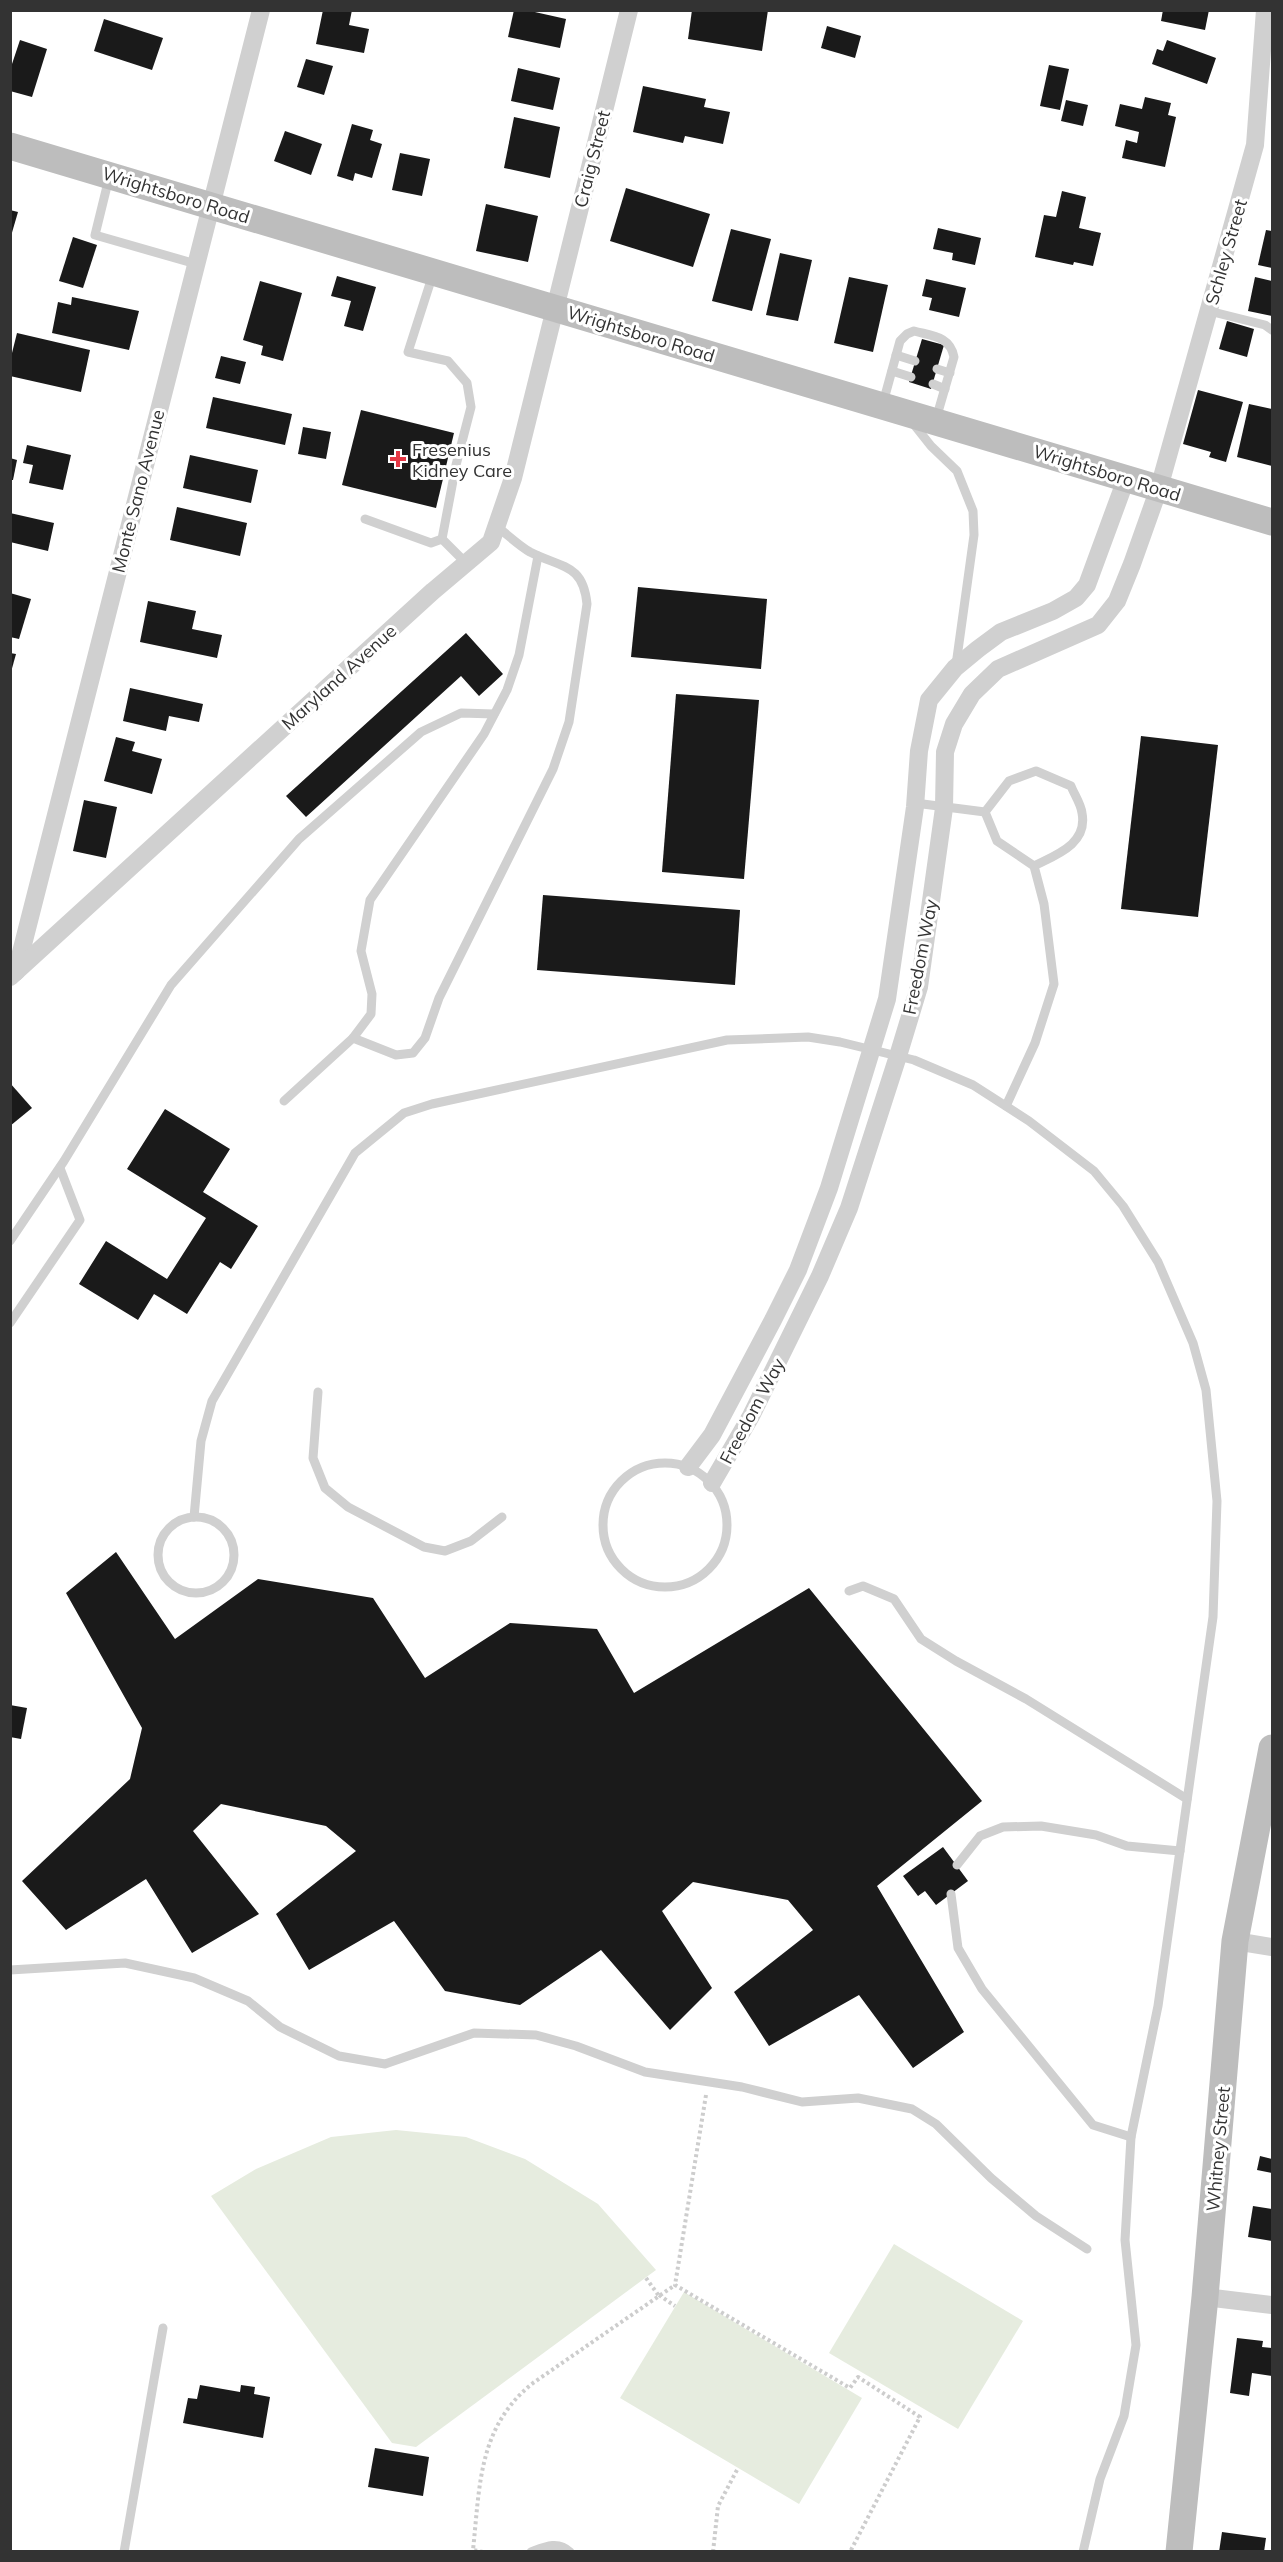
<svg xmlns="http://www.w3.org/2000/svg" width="1283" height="2562" font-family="Mulish,sans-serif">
<rect width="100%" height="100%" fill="#fff"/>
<g fill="#e6ecdf">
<path d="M396 2130 466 2137 525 2159 598 2204 656 2270 416 2447 392 2443 211 2196 256 2169 331 2137Z"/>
<path d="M894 2244 1023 2321 958 2429 829 2353Z"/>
<path d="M684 2292 862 2398 799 2504 620 2398Z"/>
</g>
<g fill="#1a1a1a">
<path d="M323 10H352L349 25 369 29 364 53 316 44Z"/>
<path d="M514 10H526L566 19 560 48 508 37Z"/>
<path d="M692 10H768L762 51 688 39Z"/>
<path d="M1163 10H1209L1205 30 1161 21Z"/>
<path d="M104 19 163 38 152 70 94 51Z"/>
<path d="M827 26 861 36 855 58 821 48Z"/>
<path d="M20 40 47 49 32 97 10 91V70Z"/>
<path d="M1167 40 1216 58 1207 84 1152 64 1157 49 1163 51Z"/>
<path d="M306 59 333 66 324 95 297 87Z"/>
<path d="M1049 65 1069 69 1060 110 1040 106Z"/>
<path d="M518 68 560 78 553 110 511 101Z"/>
<path d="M643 86 706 99 704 107 730 112 723 144 685 136 683 143 633 132Z"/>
<path d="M1145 97 1171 103 1168 115 1176 117 1165 167 1122 158 1126 140 1137 143 1139 132 1115 126 1120 104 1142 109Z"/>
<path d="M1066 100 1088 105 1083 126 1061 121Z"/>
<path d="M514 117 560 127 550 178 504 168Z"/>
<path d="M352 124 373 130 370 140 382 144 372 178 355 173 353 181 337 176Z"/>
<path d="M285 131 322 144 311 175 274 161Z"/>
<path d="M400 153 430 159 422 196 392 190Z"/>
<path d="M626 188 710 214 693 267 610 241Z"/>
<path d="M1062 191 1086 197 1079 228 1101 233 1093 266 1074 262 1073 265 1035 257 1044 215 1056 217Z"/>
<path d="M486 204 538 216 528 262 476 251Z"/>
<path d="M10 210 18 212 11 236H10Z"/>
<path d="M938 228 981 238 975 265 952 260 953 253 933 249Z"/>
<path d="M731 229 771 239 752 311 712 301Z"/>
<path d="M1266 230 1272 231V268L1258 265Z"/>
<path d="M73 237 97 245 83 288 59 281Z"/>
<path d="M780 253 812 260 798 321 766 315Z"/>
<path d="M337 276 376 287 363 331 344 326 351 301 331 296Z"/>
<path d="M849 277 888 285 873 352 834 343Z"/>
<path d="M1255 277 1272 281V316L1248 311Z"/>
<path d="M926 279 966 288 959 317 929 310 932 298 922 296Z"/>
<path d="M260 281 302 293 283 361 261 355 263 346 243 340Z"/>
<path d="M72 297 139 311 129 350 52 333 58 302 71 305Z"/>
<path d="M1227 321 1254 329 1247 357 1219 349Z"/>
<path d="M17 333 90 350 81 392 10 376V361Z"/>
<path d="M922 339 944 345 931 389 909 382Z"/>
<path d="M221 356 246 362 240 384 215 378Z"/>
<path d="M1198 390 1243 402 1226 462 1209 457 1211 452 1183 444Z"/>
<path d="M213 397 292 414 285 445 206 428Z"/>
<path d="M1249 404 1272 409V466L1237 457Z"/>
<path d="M361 410 454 433 436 508 342 485Z"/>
<path d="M303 427 331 432 326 459 298 454Z"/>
<path d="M27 445 71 455 63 490 29 483 33 465 23 463Z"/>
<path d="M190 455 258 470 251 503 183 488Z"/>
<path d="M10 458 17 460 13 480H10Z"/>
<path d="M177 507 247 523 240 556 170 540Z"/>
<path d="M10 513 54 523 48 551 10 542Z"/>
<path d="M638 587 767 599 761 669 631 657Z"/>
<path d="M10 593 31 599 19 639 10 637Z"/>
<path d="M148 601 196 611 192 629 222 635 217 658 140 642Z"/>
<path d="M466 633 503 674 479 696 461 676 306 817 286 796Z"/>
<path d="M10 653 16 654 11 672H10Z"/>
<path d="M130 688 203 704 199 722 169 716 166 731 123 721Z"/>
<path d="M676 694 759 700 744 879 662 872Z"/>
<path d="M1141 736 1218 745 1198 917 1121 909Z"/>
<path d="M116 737 135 742 132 751 162 759 152 794 104 781Z"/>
<path d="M84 800 117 807 106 858 73 851Z"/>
<path d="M543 895 740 910 735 985 537 970Z"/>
<path d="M10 1083 32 1108 10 1126Z"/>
<path d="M165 1109 230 1149 203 1192 258 1226 231 1269 220 1262 187 1314 154 1294 138 1320 79 1284 106 1241 167 1279 206 1218 127 1169Z"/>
<path d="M116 1552 175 1639 258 1579 373 1598 425 1678 510 1623 597 1629 634 1693 809 1588 982 1801 877 1886 964 2032 913 2068 859 1995 769 2046 734 1992 813 1930 788 1900 693 1882 662 1911 712 1988 670 2030 601 1950 520 2005 445 1991 394 1921 309 1970 276 1914 356 1851 326 1826 221 1804 193 1831 259 1914 192 1953 146 1879 66 1930 22 1881 130 1779 142 1728 66 1593Z"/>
<path d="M10 1705 27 1708 21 1739 10 1737Z"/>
<path d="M943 1847 968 1881 936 1905 925 1891 918 1896 903 1876Z"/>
<path d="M1260 2156 1272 2159V2173L1257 2170Z"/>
<path d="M1253 2206 1272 2209V2241L1248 2237Z"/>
<path d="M1237 2338 1263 2341 1262 2347 1272 2348V2376L1252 2373 1249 2396 1230 2393Z"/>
<path d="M200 2385 240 2392 241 2385 255 2387 254 2394 270 2397 263 2438 183 2423 188 2398 197 2399Z"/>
<path d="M375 2448 429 2457 423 2496 368 2487Z"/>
<path d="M1222 2532 1266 2538 1264 2552H1219Z"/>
</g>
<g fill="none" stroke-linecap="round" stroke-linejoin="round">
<g stroke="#cdcdcd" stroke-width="4" stroke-dasharray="3 3" stroke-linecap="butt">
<path d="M706 2095 675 2285 850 2388 858 2377 920 2417 850 2552"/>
<path d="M646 2278 659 2296"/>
<path d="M659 2295 675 2306"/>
<path d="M483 2552 473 2550C480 2485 478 2427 533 2383L675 2285"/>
<path d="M713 2552 718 2506 738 2468"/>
</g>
<g stroke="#d0d0d0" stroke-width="9">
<path d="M109 178 95 235 196 264"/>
<path d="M433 274 408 352 448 361 467 383 471 407 456 465 442 539 466 563"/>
<path d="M1209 311 1265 325 1272 330"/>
<path d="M896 355 915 361"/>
<path d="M937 369 950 373"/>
<path d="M892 371 911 377"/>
<path d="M933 384 945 389"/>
<path d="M883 403 900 341 907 334 914 331C932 336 950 336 954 357L936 419"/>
<path d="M912 422 931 446 957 471 973 511 974 535 956 665"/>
<path d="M365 519 431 543 442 539"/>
<path d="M915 803 985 812 1009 781 1036 771 1071 786C1074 794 1081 804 1082 813 1088 844 1056 855 1034 866L1044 904 1054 984 1035 1043 1006 1106"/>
<path d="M985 812 997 841 1034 866"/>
<path d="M353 1038 396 1055 413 1053 425 1038 439 998 553 769 569 722 587 604C583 563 561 568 530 552 518 545 507 534 496 526"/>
<path d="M284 1101 353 1038 371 1014 372 994 361 951 370 900 484 734 507 690 519 655 538 556"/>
<path d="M10 1241 64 1161 171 985 299 839 421 732 461 713 494 714"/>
<path d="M10 1323 80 1220 60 1168"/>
<path d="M318 1392 313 1458 325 1488 348 1507 424 1547 445 1551 471 1541 502 1517"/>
<circle cx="665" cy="1525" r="62"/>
<path d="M194 1517 201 1441 212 1401 355 1153 404 1113 432 1104 727 1040 808 1037 840 1042 914 1060 973 1085 1029 1121 1094 1171 1123 1206 1158 1262 1193 1343 1206 1390 1217 1501 1213 1617 1158 2006 1131 2137 1125 2240 1136 2345 1124 2416 1100 2479 1083 2552"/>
<circle cx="196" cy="1555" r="38"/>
<path d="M849 1591 863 1586 894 1599 921 1639 956 1661 1026 1699 1187 1799"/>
<path d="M957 1865 980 1836 1003 1827 1041 1826 1096 1835 1127 1846 1180 1851"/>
<path d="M951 1894 958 1948 982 1989 1093 2125 1131 2137"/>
<path d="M10 1970 125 1963 194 1978 248 2001 280 2027 339 2056 385 2064 474 2033 536 2035 576 2046 645 2072 742 2087 802 2102 858 2098 912 2109 936 2124 991 2178 1036 2216 1087 2249"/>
<path d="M124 2552 163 2328"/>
<path d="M531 2552C544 2547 558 2540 570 2552"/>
</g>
<g stroke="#d0d0d0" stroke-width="18">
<path d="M16 972 261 10"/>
<path d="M10 977 433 591 491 542 513 478 629 10"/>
<path d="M688 1467 712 1435 773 1320 798 1270 829 1188 887 999 915 807 919 751 929 700 955 668 978 649 1001 632 1053 611 1076 598 1087 585 1126 479"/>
<path d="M712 1483 751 1416 820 1276 849 1208 898 1056 919 987 944 808 945 752 954 724 972 694 998 669 1098 625 1117 601 1132 564 1159 488 1255 145 1265 10"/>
<path d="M1235 1941 1272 1947"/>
<path d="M1205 2297 1272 2305"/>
</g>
<g stroke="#bdbdbd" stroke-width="27">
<path d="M10 146 1272 522"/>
<path d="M1179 2552 1205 2297 1235 1941 1272 1748"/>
</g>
</g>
<path fill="#e63946" stroke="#fff" stroke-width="2" d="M395 450h6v6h6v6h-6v6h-6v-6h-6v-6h6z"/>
<g text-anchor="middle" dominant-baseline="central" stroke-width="6" stroke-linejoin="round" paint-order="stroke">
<g font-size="18" fill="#333" stroke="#fff">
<text transform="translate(592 159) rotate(-76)">Craig Street</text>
<text transform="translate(176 195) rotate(17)">Wrightsboro Road</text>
<text transform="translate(1226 252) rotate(-74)">Schley Street</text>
<text transform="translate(641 334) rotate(17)">Wrightsboro Road</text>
<text transform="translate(1107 473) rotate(17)">Wrightsboro Road</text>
<text transform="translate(138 491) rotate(-76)">Monte Sano Avenue</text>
<text transform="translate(339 677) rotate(-42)">Maryland Avenue</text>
<text transform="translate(920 957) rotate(-79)">Freedom Way</text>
<text transform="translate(752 1411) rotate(-62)">Freedom Way</text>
<text transform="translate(1218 2149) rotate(-85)">Whitney Street</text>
</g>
<g font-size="18" fill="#333" stroke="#fff" text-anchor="start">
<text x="412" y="449">Fresenius<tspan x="412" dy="21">Kidney Care</tspan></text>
</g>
</g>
<rect width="1283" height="2562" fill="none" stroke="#333333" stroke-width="24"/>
</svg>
